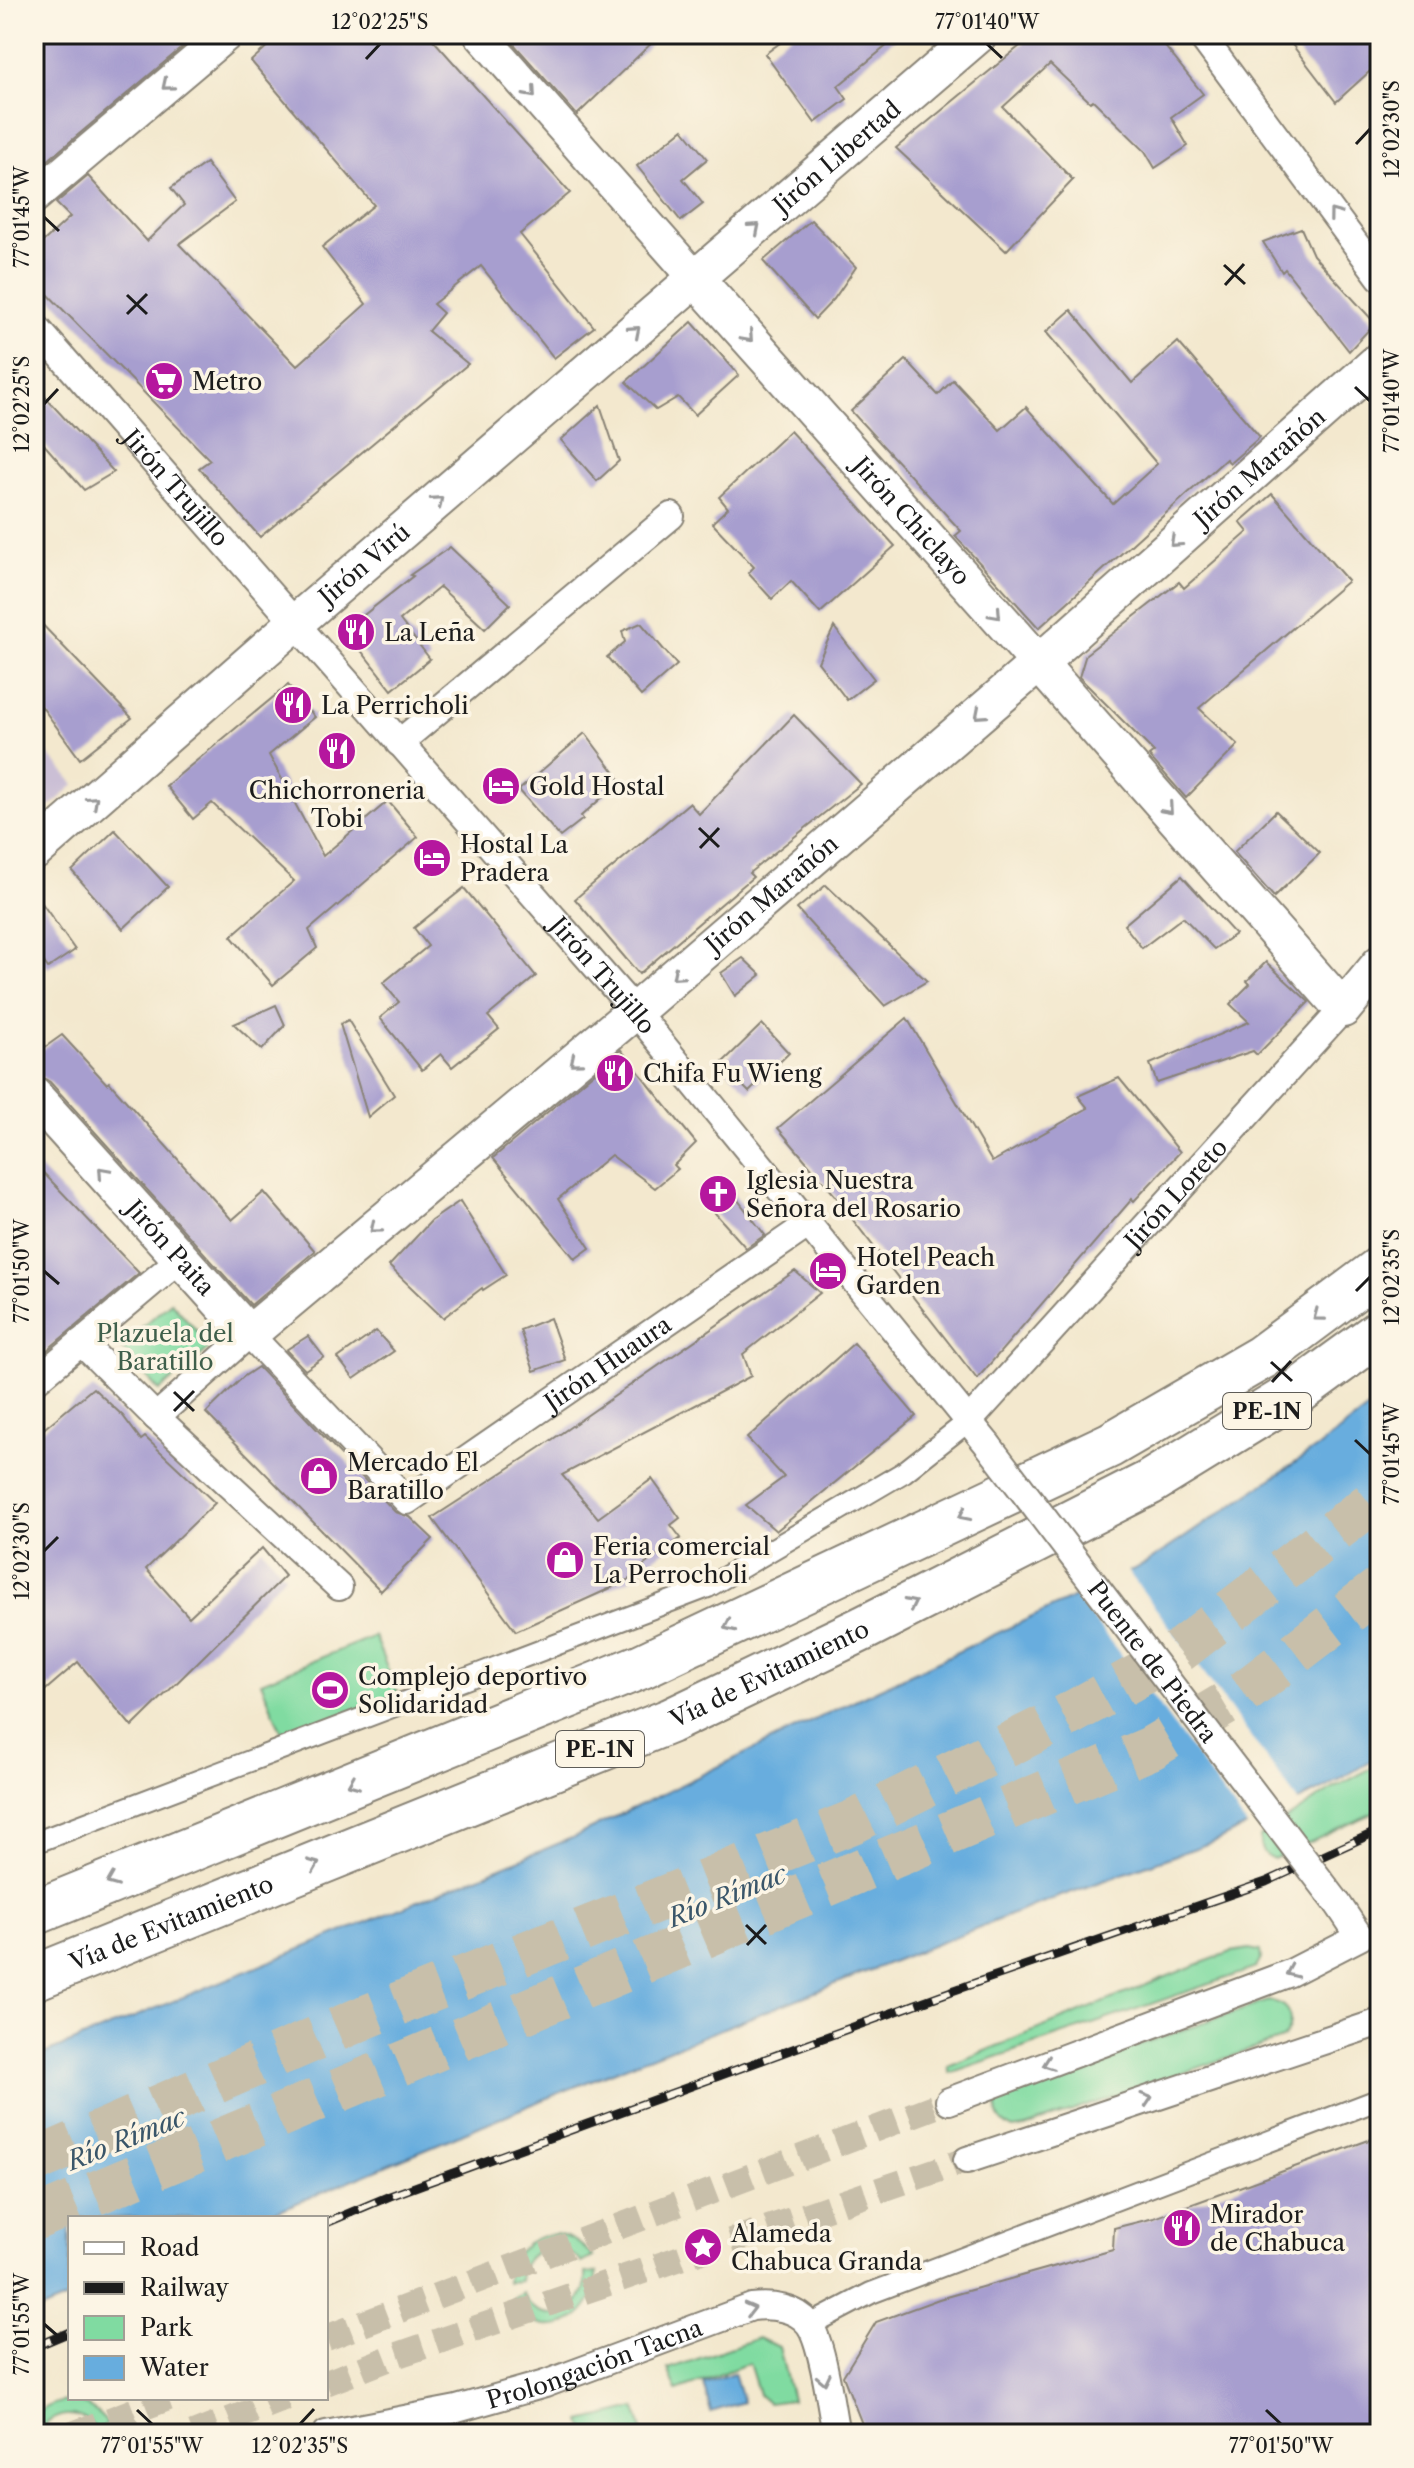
<svg xmlns="http://www.w3.org/2000/svg" width="1414" height="2468" font-family="'Libre Caslon Text',serif">
<rect width="100%" height="100%" fill="#fcf5e5"/>
<filter id="ink" filterUnits="userSpaceOnUse"><feTurbulence type="fractalNoise" baseFrequency=".0125" numOctaves="2"/><feDisplacementMap in="SourceGraphic" scale="16" xChannelSelector="R" yChannelSelector="G"/><feConvolveMatrix kernelMatrix="1 2 1 2 8 2 1 2 1" color-interpolation-filters="sRGB"/></filter>
<filter id="wash" filterUnits="userSpaceOnUse"><feTurbulence type="fractalNoise" baseFrequency=".006" numOctaves="4" result="noise"/><feDisplacementMap in="SourceGraphic" scale="32" xChannelSelector="R" yChannelSelector="G"/><feGaussianBlur stdDeviation="1.8" result="paint"/><feColorMatrix in="noise" values="0 0 0 0 0 0 0 0 0 0 0 0 0 0 0 0 0 1.4 0 .05"/><feComposite in="paint" operator="in"/></filter>
<g filter="url(#wash)">
<rect width="100%" height="100%" fill="#f3e8ce"/>
<path fill="#cbbfd5" d="M34 738 75 784 43 813 34 803Z"/>
<g fill="#80dba1" stroke="#4e7c5e" stroke-width="2">
<path d="M171 1302 211 1347 159 1391 120 1346Z"/>
<path d="M374 1636 399 1697 286 1743 261 1682Z"/>
<path d="M1380 1763V1810L1274 1859C1263 1855 1259 1849 1260 1837L1329 1791Z"/>
<path d="M1249 1949 1260 1951 1261 1959 1256 1968 950 2073 948 2066 1188 1968 1231 1952Z"/>
<path d="M1268 2001C1291 2003 1296 2023 1282 2039L1026 2127 1013 2129C993 2120 991 2098 1012 2088Z"/>
<path d="M556 2234C573 2238 582 2244 593 2257L582 2263C560 2238 522 2246 520 2281L507 2282C508 2253 528 2236 556 2234Z"/>
<path d="M597 2272C600 2325 535 2348 512 2300L522 2293C541 2331 589 2313 586 2273Z"/>
<path d="M758 2338 779 2347 792 2400 768 2403 759 2395 749 2363 677 2391 668 2369Z"/>
<path d="M71 2401C88 2405 97 2411 108 2424L96 2430C78 2408 53 2411 37 2434H34V2416C46 2405 56 2402 71 2401Z"/>
<path d="M636 2408 643 2434H586L582 2421Z"/>
</g>
<g fill="#67adde" stroke="#42647d" stroke-width="2">
<path d="M1380 1400V1755L1329 1786 1218 1840 1033 1906 564 2091 261 2218H70V2298L34 2313V2058L572 1838 857 1699 1145 1564 1317 1448Z"/>
<path d="M734 2373 743 2402 711 2412 703 2383Z"/>
</g>
<path fill="#f3e8ce" d="M1126 1569 1179 1639 1300 1804 1249 1829 1135 1673 1073 1594Z"/>
<g id="blocks">
<g fill="#a79ecf">
<path d="M34 34H198L34 172Z"/>
<path d="M281 34H428L570 193 520 234 594 327 554 358 481 266 433 304 443 313 428 331 468 364 260 537 199 468 210 460 34 280V250L70 217 56 203 88 176 147 241 184 205 171 188 206 163 235 202 179 244 297 366 366 304 322 247 374 205 251 61Z"/>
<path d="M505 34H661L577 115Z"/>
<path d="M792 34H901L838 86 847 99 815 123 765 54Z"/>
<path d="M1019 34H1155L1203 94 1171 117 1188 146 1155 168 1145 151 1093 100 1090 102 1050 64 1003 107 1073 180 1006 251 896 148 1026 41Z"/>
<path d="M1284 34H1367L1380 49V62L1336 102Z"/>
<path d="M683 129 707 159 683 179 703 204 681 221 637 166Z"/>
<path d="M811 220 856 267 834 299 815 319 763 261Z"/>
<path d="M1301 228 1313 255 1375 323 1349 351 1285 269 1282 272 1263 242Z"/>
<path d="M1071 310 1132 383 1178 342 1260 437 1230 463 1226 459 1039 628 955 536 961 531 851 411 906 360 938 395 953 380 1000 430 1026 407 1113 504 1157 464 1046 332Z"/>
<path d="M692 322 739 375 695 415 678 397 656 410 626 382Z"/>
<path d="M34 385 114 472 84 490 34 433Z"/>
<path d="M600 405 619 461 597 481 561 440Z"/>
<path d="M790 431 895 546 820 613 791 581 772 599 748 573 754 567 712 523 728 508 719 497Z"/>
<path d="M1272 494 1348 581 1199 708 1238 745 1186 798 1149 756 1154 752 1079 677 1086 654 1179 582 1184 588 1248 532 1240 522Z"/>
<path d="M450 547 510 604 485 629 440 587 400 620 430 659 392 690 345 630 413 576 410 575Z"/>
<path d="M34 616 132 718 80 759 34 696Z"/>
<path d="M641 623 677 665 641 696 607 657 625 642 622 631Z"/>
<path d="M834 627 874 679 847 700 818 662Z"/>
<path d="M288 685 315 717 269 755 323 856 388 801 418 837 309 930 317 948 273 985 231 936 294 881 212 803 193 819 166 786Z"/>
<path d="M794 715 861 784 749 873 753 877 639 974 575 899 689 803 699 814Z"/>
<path d="M585 733 621 781 581 816 583 819 560 837 519 790Z"/>
<path d="M1276 811 1320 853 1274 897 1234 852Z"/>
<path d="M115 830 168 887 123 929 72 871Z"/>
<path d="M1182 876 1235 934 1214 949 1183 917 1142 948 1124 925Z"/>
<path d="M826 885 927 981 885 1006 797 909Z"/>
<path d="M464 888 536 976 488 1016 499 1029 452 1067 441 1054 422 1070 380 1018 399 1002 383 983 428 946 414 928Z"/>
<path d="M34 892 75 950 48 968 34 948Z"/>
<path d="M743 958 761 975 735 996 721 973Z"/>
<path d="M1266 962 1309 1002 1257 1055 1253 1051 1157 1083 1150 1064 1249 1022 1230 1004 1250 984 1247 981Z"/>
<path d="M276 1005 285 1025 262 1050 234 1024Z"/>
<path d="M907 1018 992 1162 1088 1108 1078 1096 1119 1078 1180 1152 1134 1201 1132 1199 977 1379 853 1220 855 1219 778 1128Z"/>
<path d="M348 1020 394 1095 368 1117 340 1024Z"/>
<path d="M762 1024 789 1053 749 1092 721 1064Z"/>
<path d="M62 1035 107 1084 109 1082 232 1220 264 1192 315 1251 251 1305 50 1082 34 1072V1055Z"/>
<path d="M621 1050 696 1143 674 1165 678 1169 655 1188 611 1155 558 1199 590 1248 575 1259 493 1158Z"/>
<path d="M34 1163 139 1273 34 1361Z"/>
<path d="M720 1177 765 1235 746 1248 699 1195Z"/>
<path d="M460 1201 506 1275 483 1290 482 1288 443 1318 389 1266 431 1221Z"/>
<path d="M795 1271 820 1293 743 1354 751 1376 562 1475 598 1518 652 1479 680 1518 671 1525 681 1538 640 1568 644 1573 516 1631 432 1518 540 1448Z"/>
<path d="M550 1318 565 1360 534 1371 520 1330Z"/>
<path d="M376 1331 394 1351 354 1379 338 1358Z"/>
<path d="M308 1336 324 1357 305 1370 286 1350Z"/>
<path d="M854 1343 916 1416 776 1531 746 1505 784 1477 747 1438Z"/>
<path d="M258 1367 395 1512 410 1517 433 1539 381 1591 206 1413 243 1377Z"/>
<path d="M93 1388 123 1416 141 1440 145 1437 215 1503 146 1569 189 1617 262 1548 285 1576 132 1727 78 1662 34 1700V1437Z"/>
<path d="M1380 2136V2434H866L843 2376 876 2322 939 2299 1113 2250 1114 2228 1154 2218Z"/>
</g>
</g>
</g>
<g filter="url(#ink)">
<use href="#blocks" fill-opacity="0" stroke="#888275" stroke-width="2"/>
<g fill="none" stroke-linecap="round" stroke-linejoin="round">
<g stroke="#c8bfaa" stroke-width="26" stroke-dasharray="26 13" stroke-linecap="butt">
<path d="M326 2338 949 2101"/>
<path d="M326 2383 398 2355 967 2160"/>
<path d="M73 2434 168 2398"/>
<path d="M193 2434 286 2398"/>
</g>
<g stroke="#c8bfaa" stroke-width="44" stroke-dasharray="44 22" stroke-linecap="butt">
<path d="M34 2161 363 2018 855 1821 1066 1716 1170 1658 1380 1496"/>
<path d="M34 2219 1151 1748 1242 1694 1380 1588"/>
</g>
<defs>
<g id="pedestrian">
<path d="M34 1843 708 1587 904 1472 970 1420"/>
<path d="M810 2325 871 2293 1380 2099"/>
</g>
<g id="minor">
<path d="M1200 34 1380 277"/>
<path id="s1" d="M34 325 635 1011 988 1445"/>
<path d="M399 743 671 516"/>
<path d="M81 1342 156 1417 339 1587"/>
<path d="M34 1382 181 1258"/>
<path id="s2" d="M156 1417 249 1334 407 1501 809 1224"/>
<path id="s3" d="M970 1420 1343 1009"/>
<path d="M949 2101 1290 1973 1360 1937 1338 1904"/>
<path d="M967 2160 1380 2022"/>
<path id="s4" d="M326 2434 457 2409 545 2384 752 2307C771 2305 796 2307 809 2324 823 2343 831 2409 836 2434"/>
</g>
<g id="tertiary">
<path d="M480 34 696 279"/>
<path d="M34 197 227 34"/>
</g>
<g id="secondary">
<path id="s5" d="M696 279 1009 629 1343 1009 1380 964"/>
<path id="s6" d="M34 852 294 624 979 34"/>
<path id="s7" d="M34 1096 249 1334 635 1011 1039 663 1380 360"/>
</g>
<g id="motorway">
<path d="M34 1913 642 1666 1110 1445 1262 1357 1380 1269"/>
<path id="s8" d="M34 1978 670 1721 864 1628 1149 1483 1299 1391 1380 1332"/>
</g>
</defs>
<use href="#pedestrian" stroke="#888275" stroke-width="24"/>
<use href="#minor" stroke="#888275" stroke-width="30"/>
<use href="#tertiary" stroke="#888275" stroke-width="36"/>
<use href="#secondary" stroke="#888275" stroke-width="40"/>
<use href="#motorway" stroke="#888275" stroke-width="48"/>
<use href="#pedestrian" stroke="#fff" stroke-width="20"/>
<use href="#minor" stroke="#fff" stroke-width="26"/>
<use href="#tertiary" stroke="#fff" stroke-width="32"/>
<use href="#secondary" stroke="#fff" stroke-width="36"/>
<use href="#motorway" stroke="#fff" stroke-width="44"/>
<defs>
<g id="rail">
<path d="M326 2223 390 2196 949 1992 1266 1882 1380 1830"/>
<path d="M34 2347 70 2332"/>
</g>
</defs>
<use href="#rail" stroke="#1c1c1c" stroke-width="9"/>
<use href="#rail" stroke="#fcf5e5" stroke-width="6" stroke-dasharray="18" stroke-linecap="butt"/>
<defs>
<g id="minor-bridge">
<path id="s9" d="M988 1445 1338 1904"/>
</g>
</defs>
<use href="#minor-bridge" stroke="#888275" stroke-width="30" stroke-linecap="butt"/>
<use href="#minor-bridge" stroke="#fff" stroke-width="26"/>
</g>
<defs><path id="oneway-chevron" d="M-2-3.5L2.5 0L-2 3.5" fill="none" stroke-width="1.6" stroke-linecap="round" stroke-linejoin="round" transform="scale(2)"/></defs>
<g stroke="#999">
<use href="#oneway-chevron" transform="translate(167 85) rotate(140)"/>
<use href="#oneway-chevron" transform="translate(531 93) rotate(49)"/>
<use href="#oneway-chevron" transform="translate(1334 214) rotate(-127)"/>
<use href="#oneway-chevron" transform="translate(755 228) rotate(-41)"/>
<use href="#oneway-chevron" transform="translate(635 331) rotate(-41)"/>
<use href="#oneway-chevron" transform="translate(748 337) rotate(48)"/>
<use href="#oneway-chevron" transform="translate(438 501) rotate(-41)"/>
<use href="#oneway-chevron" transform="translate(1175 542) rotate(138)"/>
<use href="#oneway-chevron" transform="translate(996 614) rotate(48)"/>
<use href="#oneway-chevron" transform="translate(980 714) rotate(139)"/>
<use href="#oneway-chevron" transform="translate(93 801) rotate(-42)"/>
<use href="#oneway-chevron" transform="translate(1168 809) rotate(49)"/>
<use href="#oneway-chevron" transform="translate(677 975) rotate(139)"/>
<use href="#oneway-chevron" transform="translate(575 1061) rotate(140)"/>
<use href="#oneway-chevron" transform="translate(103 1172) rotate(-132)"/>
<use href="#oneway-chevron" transform="translate(375 1228) rotate(140)"/>
<use href="#oneway-chevron" transform="translate(1318 1316) rotate(143)"/>
<use href="#oneway-chevron" transform="translate(964 1515) rotate(154)"/>
<use href="#oneway-chevron" transform="translate(911 1604) rotate(-27)"/>
<use href="#oneway-chevron" transform="translate(729 1626) rotate(155)"/>
<use href="#oneway-chevron" transform="translate(353 1783) rotate(158)"/>
<use href="#oneway-chevron" transform="translate(314 1865) rotate(-22)"/>
<use href="#oneway-chevron" transform="translate(112 1881) rotate(158)"/>
<use href="#oneway-chevron" transform="translate(1291 1972) rotate(156)"/>
<use href="#oneway-chevron" transform="translate(1048 2064) rotate(160)"/>
<use href="#oneway-chevron" transform="translate(1147 2099) rotate(-18)"/>
<use href="#oneway-chevron" transform="translate(750 2309) rotate(-14)"/>
<use href="#oneway-chevron" transform="translate(824 2379) rotate(78)"/>
</g>
</g>
<path fill="none" stroke="#1c1c1c" stroke-width="3" d="M987 44 1002 58M366 59 380 44M1356 144 1370 129M44 217 59 231M1224 265 1245 284M1225 285 1244 264M127 295 147 314M127 314 147 294M1355 387 1370 401M44 404 58 389M699 828 719 847M700 848 719 828M44 1271 59 1284M1356 1291 1370 1277M1271 1362 1292 1381M1272 1382 1291 1361M174 1392 194 1411M174 1411 194 1391M1355 1440 1370 1454M44 1551 58 1537M746 1925 766 1944M747 1945 766 1925M44 2324 59 2337M137 2410 152 2424M1266 2410 1281 2424M300 2424 314 2409"/>
<defs>
<symbol id="supermarket-disc" viewBox="-11 -11 22 22"><circle r="9.5" fill="#b5179e" stroke="#fcf5e5"/><path d="M-6-5.5h2.5l.6 2H6L4.5 2H-2.5L-4.4-4H-6ZM-1.5 3.2a1.3 1.3 0 1 0 .1 0ZM3 3.2a1.3 1.3 0 1 0 .1 0Z" fill="#fff"/></symbol>
<symbol id="restaurant-disc" viewBox="-11 -11 22 22"><circle r="9.5" fill="#b5179e" stroke="#fcf5e5"/><path d="M-5-6h1v4h1v-4h1v4h1v-4h1v5L-1.5 .5V6h-2V.5L-5-1ZM5-6V6H3V1.5H1.5Q1.5-4 5-6Z" fill="#fff"/></symbol>
<symbol id="hotel-disc" viewBox="-11 -11 22 22"><circle r="9.5" fill="#b5179e" stroke="#fcf5e5"/><path d="M-6-4.5h1.5V1H6V5H4.5V3h-9V5H-6ZM-4 0a1.8 1.8 0 1 1 3.6 0ZM.5 0V-2.5h3Q6-2.5 6 0Z" fill="#fff"/></symbol>
<symbol id="church-disc" viewBox="-11 -11 22 22"><circle r="9.5" fill="#b5179e" stroke="#fcf5e5"/><path d="M-1.2-6h2.4v3.5h3.3v2.4h-3.3V6h-2.4V-.1h-3.3v-2.4h3.3Z" fill="#fff"/></symbol>
<symbol id="shop-disc" viewBox="-11 -11 22 22"><circle r="9.5" fill="#b5179e" stroke="#fcf5e5"/><path d="M-5-2.5h2.3a2.7 3.5 0 0 1 5.4 0H5L5.5 6h-11ZM-1.5-2.5h3a1.5 2.3 0 0 0-3 0Z" fill="#fff"/></symbol>
<symbol id="stadium-disc" viewBox="-11 -11 22 22"><circle r="9.5" fill="#b5179e" stroke="#fcf5e5"/><path d="M0-5a6.5 5 0 1 0 0 10a6.5 5 0 1 0 0-10ZM-3.5-1.8h7v3.6h-7Z" fill="#fff"/></symbol>
<symbol id="sight-disc" viewBox="-11 -11 22 22"><circle r="9.5" fill="#b5179e" stroke="#fcf5e5"/><path d="M0-6L1.8-2.2L6-1.7L2.9 1.2L3.7 5.4L0 3.3L-3.7 5.4L-2.9 1.2L-6-1.7L-1.8-2.2Z" fill="#fff"/></symbol>
</defs>
<g fill-rule="evenodd">
<use href="#supermarket-disc" x="142" y="359" width="44" height="44"/>
<use href="#restaurant-disc" x="334" y="610" width="44" height="44"/>
<use href="#restaurant-disc" x="271" y="683" width="44" height="44"/>
<use href="#restaurant-disc" x="315" y="729" width="44" height="44"/>
<use href="#hotel-disc" x="479" y="764" width="44" height="44"/>
<use href="#hotel-disc" x="410" y="836" width="44" height="44"/>
<use href="#restaurant-disc" x="593" y="1051" width="44" height="44"/>
<use href="#church-disc" x="696" y="1172" width="44" height="44"/>
<use href="#hotel-disc" x="806" y="1249" width="44" height="44"/>
<use href="#shop-disc" x="297" y="1454" width="44" height="44"/>
<use href="#shop-disc" x="543" y="1538" width="44" height="44"/>
<use href="#stadium-disc" x="308" y="1668" width="44" height="44"/>
<use href="#restaurant-disc" x="1160" y="2206" width="44" height="44"/>
<use href="#sight-disc" x="681" y="2225" width="44" height="44"/>
</g>
<g text-anchor="middle" dominant-baseline="central" stroke-width="7" stroke-linejoin="round" paint-order="stroke">
<g fill="#fcf5e5" stroke="#5f5d58" stroke-width="2">
<rect x="1223" y="1393" width="88" height="36" rx="6"/>
<rect x="556" y="1731" width="88" height="36" rx="6"/>
</g>
<g font-size="22" font-weight="bold" fill="#1c1c1c">
<text x="1267" y="1411">PE-1N</text>
<text x="600" y="1749">PE-1N</text>
</g>
<g font-size="24" fill="#1c1c1c" stroke="#fcf5e5">
<text stroke="none"><textPath href="#s6" startOffset="1062">Jirón Libertad</textPath></text>
<text stroke="none"><textPath href="#s7" startOffset="1652">Jirón Marañón</textPath></text>
<text stroke="none"><textPath href="#s1" startOffset="216">Jirón Trujillo</textPath></text>
<text stroke="none"><textPath href="#s5" startOffset="324">Jirón Chiclayo</textPath></text>
<text stroke="none"><textPath href="#s6" startOffset="438">Jirón Virú</textPath></text>
<text stroke="none"><textPath href="#s7" startOffset="1004">Jirón Marañón</textPath></text>
<text stroke="none"><textPath href="#s1" startOffset="864">Jirón Trujillo</textPath></text>
<text stroke="none"><textPath href="#s3" startOffset="306">Jirón Loreto</textPath></text>
<text stroke="none"><textPath href="#s7" startOffset="204">Jirón Paita</textPath></text>
<text stroke="none"><textPath href="#s2" startOffset="598">Jirón Huaura</textPath></text>
<text stroke="none"><textPath href="#s9" startOffset="272">Puente de Piedra</textPath></text>
<text stroke="none"><textPath href="#s8" startOffset="796">Vía de Evitamiento</textPath></text>
<text stroke="none"><textPath href="#s8" startOffset="148">Vía de Evitamiento</textPath></text>
<text stroke="none"><textPath href="#s4" startOffset="278">Prolongación Tacna</textPath></text>
</g>
<g font-size="24" fill="#1c1c1c" stroke="#fcf5e5" text-anchor="start">
<text x="192" y="381">Metro</text>
<text x="384" y="632">La Leña</text>
<text x="321" y="705">La Perricholi</text>
<text x="529" y="786">Gold Hostal</text>
<text x="337" y="790" text-anchor="middle">Chichorroneria<tspan x="337" dy="28">Tobi</tspan></text>
<text x="460" y="844">Hostal La<tspan x="460" dy="28">Pradera</tspan></text>
<text x="643" y="1073">Chifa Fu Wieng</text>
<text x="746" y="1180">Iglesia Nuestra<tspan x="746" dy="28">Señora del Rosario</tspan></text>
<text x="856" y="1257">Hotel Peach<tspan x="856" dy="28">Garden</tspan></text>
<text x="347" y="1462">Mercado El<tspan x="347" dy="28">Baratillo</tspan></text>
<text x="593" y="1546">Feria comercial<tspan x="593" dy="28">La Perrocholi</tspan></text>
<text x="358" y="1676">Complejo deportivo<tspan x="358" dy="28">Solidaridad</tspan></text>
<text x="1210" y="2214">Mirador<tspan x="1210" dy="28">de Chabuca</tspan></text>
<text x="731" y="2233">Alameda<tspan x="731" dy="28">Chabuca Granda</tspan></text>
</g>
<g font-size="24" fill="#3f5f4b" stroke="#fcf5e5">
<text x="165" y="1333">Plazuela del<tspan x="165" dy="28">Baratillo</tspan></text>
</g>
<g font-size="26" font-style="italic" fill="#3a566a" stroke="#fcf5e5">
<text transform="translate(727 1896) rotate(-22)">Río Rímac</text>
<text transform="translate(126 2139) rotate(-22)">Río Rímac</text>
</g>
</g>
<rect width="1414" height="2468" fill="none" stroke="#fcf5e5" stroke-width="88"/>
<rect x="68" y="2216" width="260" height="184" fill="#fcf5e5" stroke="#a29e95" stroke-width="2"/>
<rect x="84" y="2242" width="40" height="12" fill="#ffffff" stroke="#a29e95" stroke-width="2"/>
<text x="140" y="2256" font-size="24" fill="#1c1c1c">Road</text>
<rect x="84" y="2282" width="40" height="12" fill="#1c1c1c" stroke="#a29e95" stroke-width="2"/>
<text x="140" y="2296" font-size="24" fill="#1c1c1c">Railway</text>
<rect x="84" y="2316" width="40" height="24" fill="#80dba1" stroke="#a29e95" stroke-width="2"/>
<text x="140" y="2336" font-size="24" fill="#1c1c1c">Park</text>
<rect x="84" y="2356" width="40" height="24" fill="#67adde" stroke="#a29e95" stroke-width="2"/>
<text x="140" y="2376" font-size="24" fill="#1c1c1c">Water</text>
<rect x="44" y="44" width="1326" height="2380" fill="none" stroke="#1c1c1c" stroke-width="3"/>
<g font-size="20" text-anchor="middle" fill="#1c1c1c">
<text x="380" y="29">12°02'25"S</text>
<text x="987" y="29">77°01'40"W</text>
<text transform="translate(1392 129) rotate(-90)" y="7">12°02'30"S</text>
<text transform="translate(22 217) rotate(-90)" y="7">77°01'45"W</text>
<text transform="translate(1392 401) rotate(-90)" y="7">77°01'40"W</text>
<text transform="translate(22 404) rotate(-90)" y="7">12°02'25"S</text>
<text transform="translate(22 1271) rotate(-90)" y="7">77°01'50"W</text>
<text transform="translate(1392 1277) rotate(-90)" y="7">12°02'35"S</text>
<text transform="translate(1392 1454) rotate(-90)" y="7">77°01'45"W</text>
<text transform="translate(22 1551) rotate(-90)" y="7">12°02'30"S</text>
<text transform="translate(22 2324) rotate(-90)" y="7">77°01'55"W</text>
<text x="152" y="2453">77°01'55"W</text>
<text x="300" y="2453">12°02'35"S</text>
<text x="1281" y="2453">77°01'50"W</text>
</g>
</svg>
